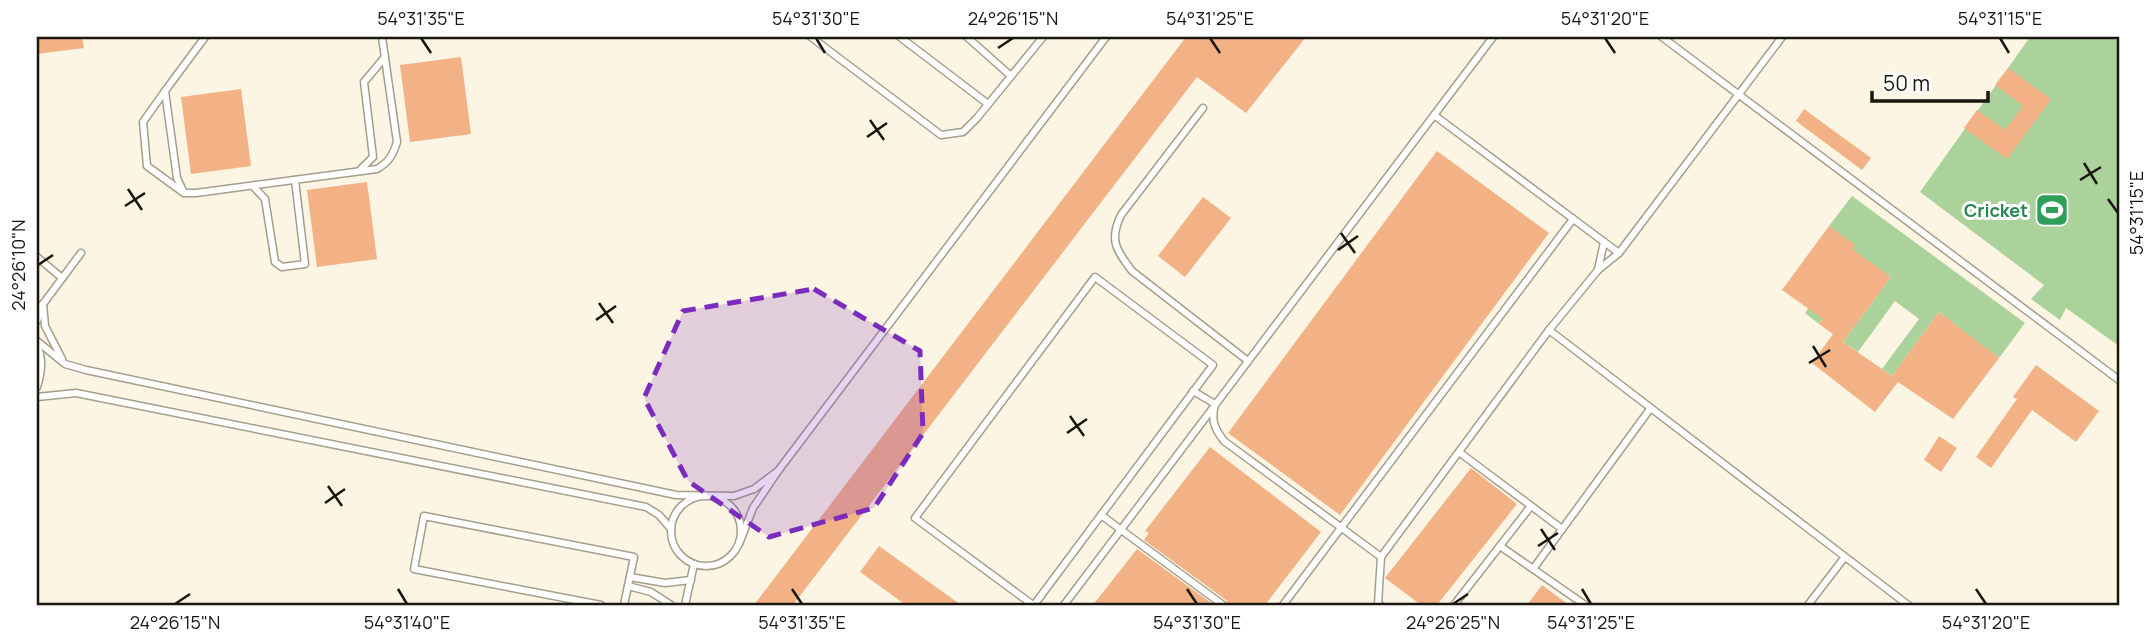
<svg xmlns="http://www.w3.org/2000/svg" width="2156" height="642" font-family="Manrope,sans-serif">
<rect width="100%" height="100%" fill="#fcf5e3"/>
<g fill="#acd29c">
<path d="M2030 37H2119V346L2066 308 2060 320 2031 299 2044 285 1920 192Z"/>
<path d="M1852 196 2025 323 1999 358 1975 340 1919 395 1965 332 1939 312 1892 376 1882 369 1919 319 1895 301 1858 352 1843 342 1891 277 1867 260 1819 324 1805 313 1854 245 1829 226Z"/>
</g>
<g fill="#f3b286">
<path d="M37 37H82L84 48 37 54Z"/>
<path d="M1186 37H1306L1246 113 1197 77 793 605H754Z"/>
<path d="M461 57 471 134 410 142 400 65Z"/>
<path d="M2008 68 2051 99 2007 159 1964 128 1977 110 2005 130 2023 106 1995 85Z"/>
<path d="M241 89 251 166 191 174 181 97Z"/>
<path d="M1804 109 1871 158 1862 170 1796 121Z"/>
<path d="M1437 151 1549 233 1340 515 1228 433Z"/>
<path d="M367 182 377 259 317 267 307 190Z"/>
<path d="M1203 197 1231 218 1185 277 1158 256Z"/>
<path d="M1829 226 1855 245 1852 249 1891 277 1843 342 1892 376 1939 312 1999 358 1953 419 1898 382 1875 412 1812 363 1833 334 1819 324 1823 319 1782 290Z"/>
<path d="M2036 365 2099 411 2076 442 2032 410 1991 468 1976 457 2017 399 2013 397Z"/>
<path d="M1939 436 1957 448 1941 472 1924 460Z"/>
<path d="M1210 447 1321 532 1265 605H1229L1226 600 1144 540 1149 533 1145 531Z"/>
<path d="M1471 468 1517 504 1437 605H1421L1385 578Z"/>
<path d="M879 546 961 605H906L860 572Z"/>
<path d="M1137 549 1214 605H1093Z"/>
<path d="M1542 585 1569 605H1527Z"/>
</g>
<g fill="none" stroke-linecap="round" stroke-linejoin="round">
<defs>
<g id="service">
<path d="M811 37 941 135 963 132 977 118 1043 37"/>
<path d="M900 37 988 104"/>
<path d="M967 37 1011 76"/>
<path d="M1662 37 2119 380"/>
<path d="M165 91 143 122 147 166 184 193H196L377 169C389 162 393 155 397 142L382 37"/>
<path d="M1203 108 1121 215C1109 240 1116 250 1132 271L1248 361"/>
<path d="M1434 115 1619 253 1782 37"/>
<path d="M359 171 373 157 364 82 385 57"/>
<path d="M253 186 265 199 275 262 282 267 305 264 295 180"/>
<path d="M183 191 177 178 165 91 205 37"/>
<path d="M1604 242 1598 270 1619 253"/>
<path d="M37 257 62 278"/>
<path d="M1598 270 1549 330 1908 605"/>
<path d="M37 308 43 304 45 326 62 359"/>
<path d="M37 321 43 304 81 253"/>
<path d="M37 341 65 364 86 370 676 495 734 496 754 489 778 471 753 508 739 544"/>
<path d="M37 387C42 371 43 360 37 344"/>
<path d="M1193 391 1215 404C1211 420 1214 428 1224 441L1381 557 1378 604 1380 605"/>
<path d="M37 397 76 393 646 507 659 515 671 529"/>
<path d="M1459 452 1562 529"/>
<path d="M778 471 1106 37"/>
<circle cx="706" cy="531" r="35"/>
<path d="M1101 515 1223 605"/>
<path d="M1500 546 1585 605"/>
<path d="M1381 557 1549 330"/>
<path d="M1533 569 1650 409"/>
<path d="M630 577 665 583 691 580"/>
<path d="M628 586 651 592 671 605"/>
<path d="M601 605 414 569 424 516 634 557 624 605"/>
<path d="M685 605 694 564"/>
<path d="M1033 605 915 518 1095 277 1213 365 1034 605"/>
<path d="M1064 605 1493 37"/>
<path d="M1283 605 1573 219"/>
<path d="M1454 605 1531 506"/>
<path d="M1808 605 1844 558"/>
</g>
</defs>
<use href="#service" stroke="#a49e8d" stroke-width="9"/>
<use href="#service" stroke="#fff" stroke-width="6"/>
</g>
<path fill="#7b2cbf" fill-opacity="0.2" stroke="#7b2cbf" stroke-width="5" stroke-dasharray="14 9" stroke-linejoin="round" d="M814 289 920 351 923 433 874 508 769 537 688 481 644 398 683 311Z"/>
<path fill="none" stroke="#191710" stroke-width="2.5" d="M421 38 431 53M816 38 825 53M1210 38 1220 53M1605 38 1615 53M2000 38 2009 53M998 48 1013 38M870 120 884 140M867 137 887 123M2084 163 2097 184M2080 180 2101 167M128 189 142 210M2108 199 2118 213M125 206 145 193M1341 233 1355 253M1338 250 1358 236M38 265 53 255M599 303 613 323M596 320 616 306M1813 346 1826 367M1809 363 1830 350M1070 416 1084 436M1067 433 1087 419M328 486 342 506M325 503 345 489M1541 529 1555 550M1538 546 1558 533M398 589 407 604M792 589 802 604M1187 589 1197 604M1582 589 1591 604M1976 589 1986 604M175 604 190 594M1453 604 1468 594"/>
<defs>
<symbol id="stadium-square" viewBox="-11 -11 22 22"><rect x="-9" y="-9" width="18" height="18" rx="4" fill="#2e9e5b" stroke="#fff"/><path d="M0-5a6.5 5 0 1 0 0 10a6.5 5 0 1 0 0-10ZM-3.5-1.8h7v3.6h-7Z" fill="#fff"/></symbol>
</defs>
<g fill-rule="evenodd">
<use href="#stadium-square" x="2033" y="191" width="38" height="38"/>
</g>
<g text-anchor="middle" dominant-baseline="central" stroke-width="6" stroke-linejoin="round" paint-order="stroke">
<g font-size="18" font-weight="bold" fill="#27864d" stroke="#fff" text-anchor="end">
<text x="2028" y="210">Cricket</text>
</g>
</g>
<rect width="2156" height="642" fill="none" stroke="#ffffff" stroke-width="77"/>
<path d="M1872 91v10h116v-10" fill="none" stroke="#191710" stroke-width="3.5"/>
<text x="1883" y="91" font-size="21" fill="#191710" stroke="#ffffff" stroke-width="5" paint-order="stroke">50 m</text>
<rect x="38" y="38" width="2080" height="566" fill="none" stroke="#191710" stroke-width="2.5"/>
<g font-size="18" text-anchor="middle" fill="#191710">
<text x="421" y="25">54°31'35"E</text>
<text x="816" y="25">54°31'30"E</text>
<text x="1013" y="25">24°26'15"N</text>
<text x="1210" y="25">54°31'25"E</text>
<text x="1605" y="25">54°31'20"E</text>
<text x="2000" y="25">54°31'15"E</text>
<text transform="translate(2137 213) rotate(-90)" y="6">54°31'15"E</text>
<text transform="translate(19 265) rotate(-90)" y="6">24°26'10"N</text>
<text x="175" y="629">24°26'15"N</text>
<text x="407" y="629">54°31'40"E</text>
<text x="802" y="629">54°31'35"E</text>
<text x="1197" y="629">54°31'30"E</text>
<text x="1453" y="629">24°26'25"N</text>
<text x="1591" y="629">54°31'25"E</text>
<text x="1986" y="629">54°31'20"E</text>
</g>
</svg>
